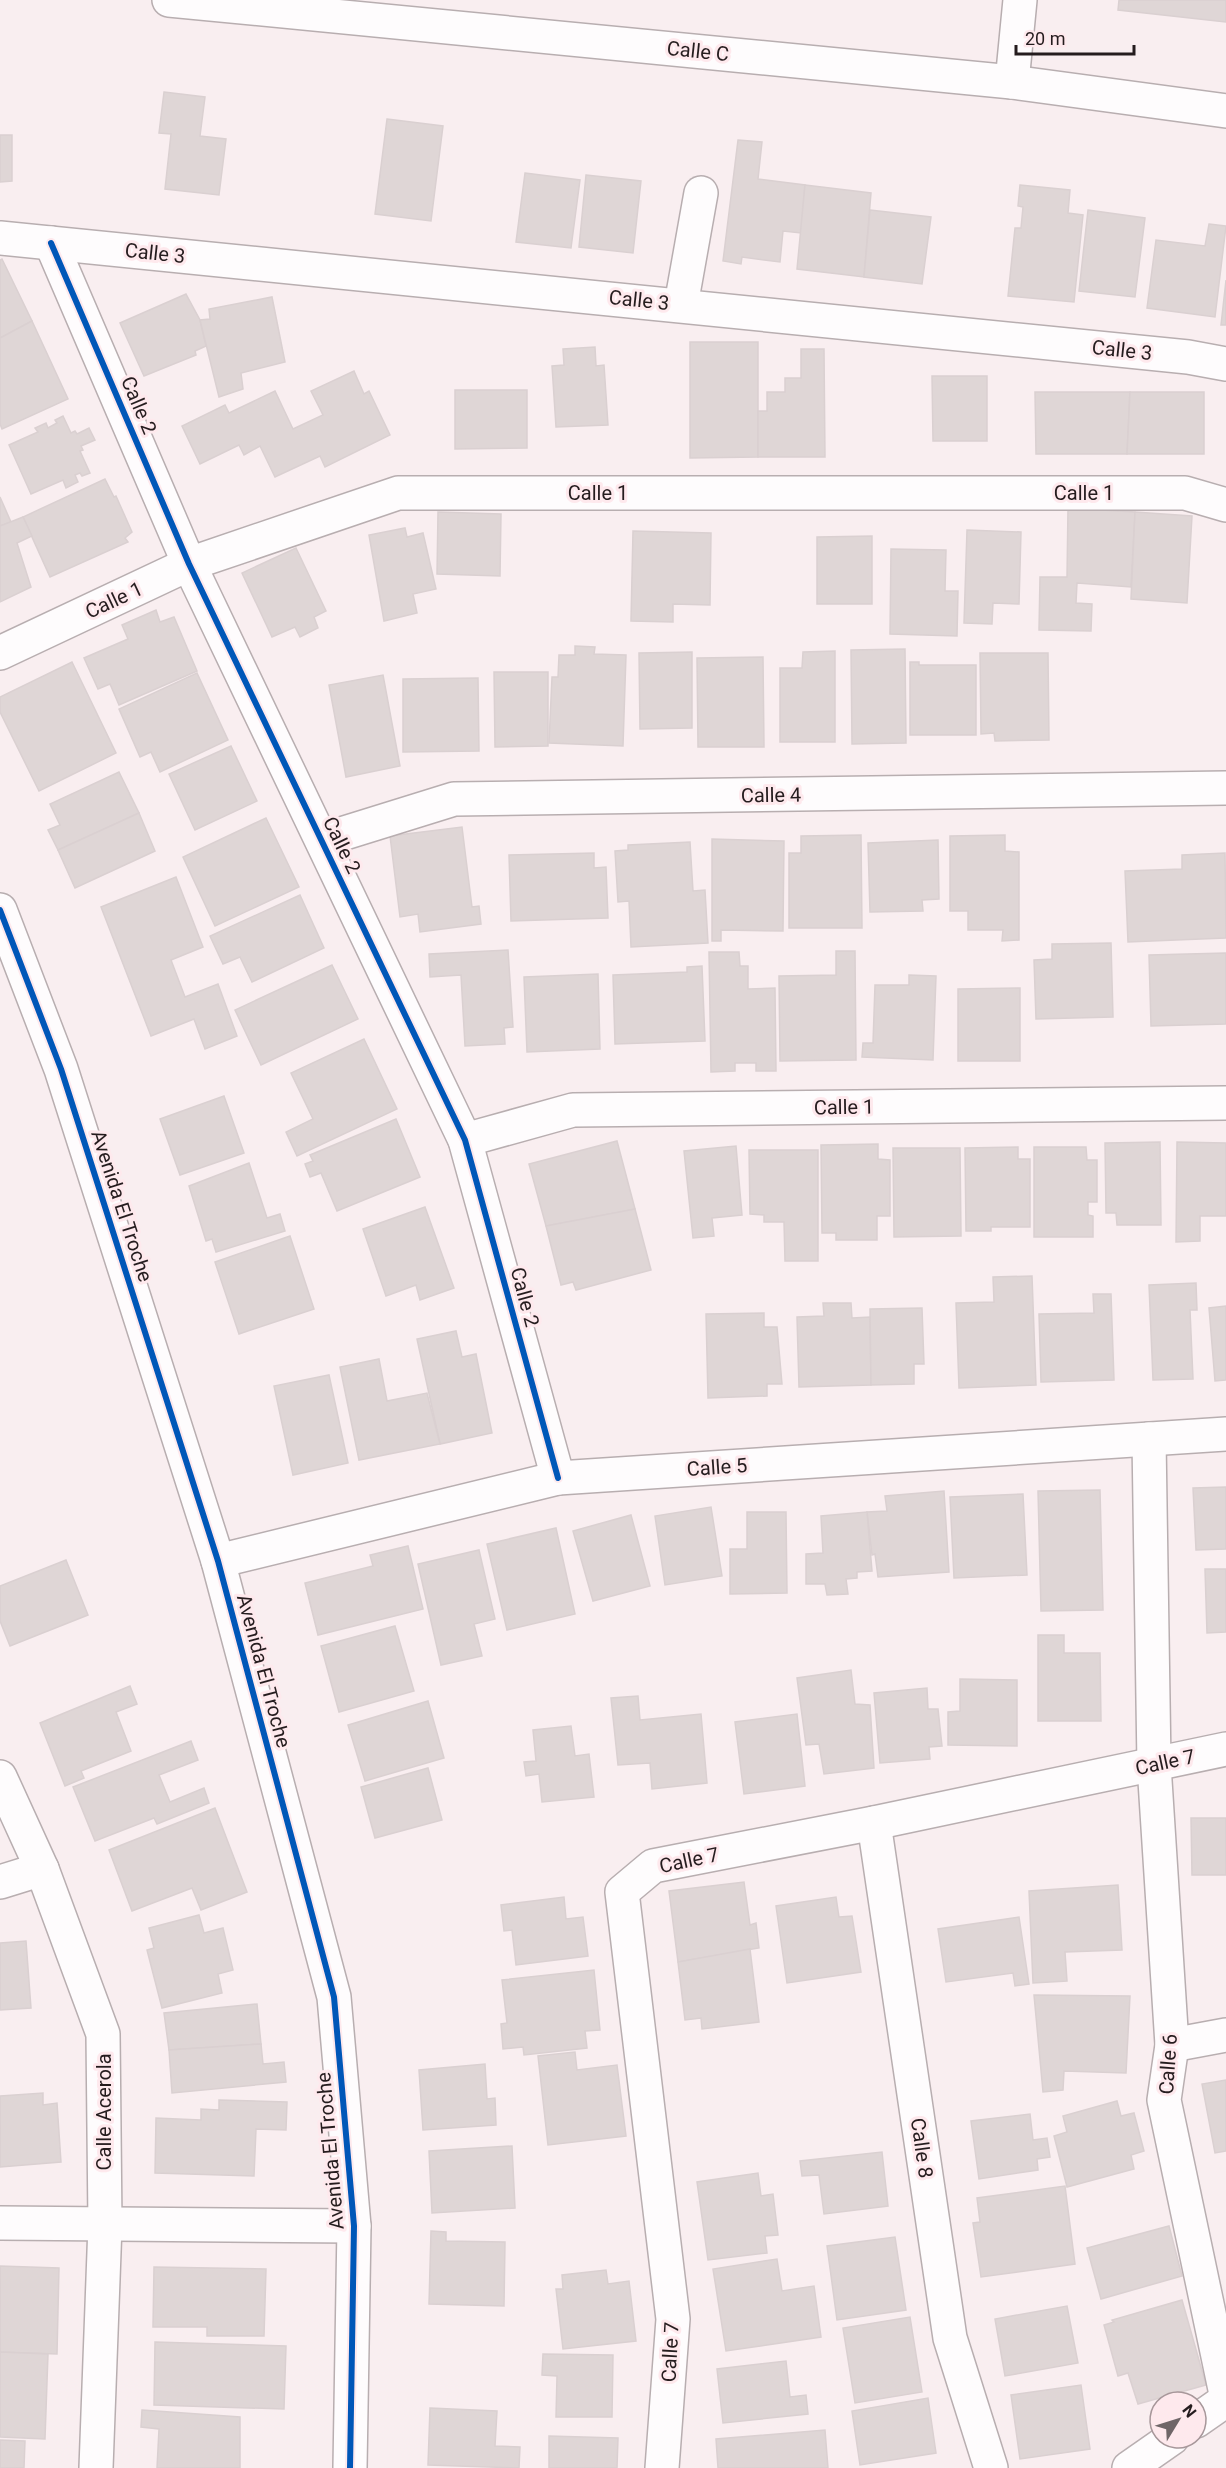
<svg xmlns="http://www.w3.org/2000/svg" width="1226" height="2468" font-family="Roboto,sans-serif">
<rect width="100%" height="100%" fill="#f9eef0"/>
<g fill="#dfd6d6" stroke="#dad0d1" stroke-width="1.5">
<path d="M1119 0H1226V22L1118 10Z"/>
<path d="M164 92 205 97 200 136 226 139 219 195 165 189 171 134 159 133Z"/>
<path d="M387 119 443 126 431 221 375 214Z"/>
<path d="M0 135H12V181L0 182Z"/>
<path d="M738 140 762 142 758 179 805 185 801 233 783 231 780 262 742 257 741 264 723 261Z"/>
<path d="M525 173 580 180 571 248 516 242Z"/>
<path d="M586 175 641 181 633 253 579 247Z"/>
<path d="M805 185 871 193 864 277 797 269Z"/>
<path d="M1020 185 1070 190 1068 213 1083 215 1074 302 1008 296 1015 228H1021L1023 207 1018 206Z"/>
<path d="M870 210 931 217 922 284 864 277Z"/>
<path d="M1088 210 1145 218 1135 297 1079 291Z"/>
<path d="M1209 224 1226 226 1215 317 1147 308 1156 240 1205 246Z"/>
<path d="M2 259 32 321 0 338V260Z"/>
<path d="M1226 280V325H1221Z"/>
<path d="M186 294 200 320 206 346 195 351 196 355 144 376 120 323Z"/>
<path d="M272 297 285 362 241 373 243 389 219 397 200 320 210 319 209 309Z"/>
<path d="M32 321 68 399 2 429 0 424V338Z"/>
<path d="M690 342H758V457L690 458Z"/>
<path d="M595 347 596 366 604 365 608 425 556 427 552 366 564 365 563 349Z"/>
<path d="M801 349H824L825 457H758V411H767V392H785V378H801Z"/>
<path d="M354 371 364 394 369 391 390 435 325 467 320 456 275 477 260 446 244 455 239 445 200 464 182 426 225 405 229 413 275 391 293 429 323 415 311 391Z"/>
<path d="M932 376H987V441H933Z"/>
<path d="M455 390H527V448L455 449Z"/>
<path d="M1035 392H1130L1127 454H1036Z"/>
<path d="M1130 392H1204V454H1127Z"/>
<path d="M63 416 71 433 75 431 77 434 89 428 95 440 81 446 83 450 80 451 90 473 82 476 80 473 75 475 78 482 66 488 63 480 31 494 9 445 38 432 35 428 46 423 48 428 57 423 55 420Z"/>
<path d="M105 479 114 497 116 496 132 532 125 538 128 542 50 577 23 517Z"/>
<path d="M0 497 11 522 0 526Z"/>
<path d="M1068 508 1135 512 1131 587 1077 583 1076 603 1092 604 1091 631 1039 630 1040 577H1067Z"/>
<path d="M438 512 501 514 500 576 437 574Z"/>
<path d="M1135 512 1192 516 1187 603 1131 599Z"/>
<path d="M23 517 32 536 17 543 31 587 0 602V526Z"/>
<path d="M405 528 407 537 423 533 436 589 413 594 417 613 384 621 369 535Z"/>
<path d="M967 530 1021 532 1019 604 993 603 992 624 964 623Z"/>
<path d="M633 531 711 533 710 605 673 604V622L631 621Z"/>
<path d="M872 536V604H817V537Z"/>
<path d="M296 548 326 611 314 617 318 628 300 637 295 627 272 637 242 573Z"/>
<path d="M891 549 946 550 945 591H958L957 636 890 634Z"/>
<path d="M156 610 160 622 174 617 197 671 119 705 110 684 98 689 84 658 128 639 122 625Z"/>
<path d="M575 646 595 647 594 654 626 655 623 746 549 743 552 677H558L559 655H575Z"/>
<path d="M905 649 906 743 852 744 851 650Z"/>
<path d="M835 651V742H780V668H802L803 652Z"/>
<path d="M692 652V728L640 729 639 653Z"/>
<path d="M980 653H1048L1049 740 995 741 994 733 981 734Z"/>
<path d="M763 657 764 747H698L697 658Z"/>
<path d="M72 662 116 753 39 791 0 712V697Z"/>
<path d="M910 662H919V665H976V735H910Z"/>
<path d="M494 672H548V746L495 747Z"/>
<path d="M197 673 228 740 160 772 151 752 140 757 119 709Z"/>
<path d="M383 675 400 766 346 777 329 685Z"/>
<path d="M478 678 479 751 403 752V679Z"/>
<path d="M231 746 257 801 195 830 169 774Z"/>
<path d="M119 772 139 813 58 850 48 830 60 825 50 804Z"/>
<path d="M139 813 155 851 75 888 58 850Z"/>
<path d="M266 818 299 887 215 926 183 857Z"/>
<path d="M462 827 472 907 479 906 481 924 420 932 418 914 400 917 390 836Z"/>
<path d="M861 835 862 928H789V853H801V836Z"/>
<path d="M1005 835V851L1019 852V940L1002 941 1003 930H968V911H950V836Z"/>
<path d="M712 839 784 841 783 931 721 930V941H712Z"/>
<path d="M938 840 939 899 922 900 923 911 870 912 868 843Z"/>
<path d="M690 842 693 891 705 890 708 943 631 947 629 901 618 902 615 851 628 850V845Z"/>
<path d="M594 853V868L606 867 608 918 511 921 509 855Z"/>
<path d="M1225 853 1226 938 1128 942 1125 871 1182 869V855Z"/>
<path d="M176 877 203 947 171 960 185 997 218 984 237 1036 205 1049 194 1019 151 1036 101 907Z"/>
<path d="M300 895 324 948 252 982 240 957 223 964 210 936Z"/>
<path d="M1111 943 1113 1017 1036 1019 1034 960 1052 959V944Z"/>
<path d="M508 950 513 1027 504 1028 505 1044 465 1046 461 975 430 977 429 954Z"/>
<path d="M836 951H855L856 1060 780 1061 779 976 836 975Z"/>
<path d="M709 952H739L740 966H748V989L775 988 776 1071H756V1063H735V1071L711 1072Z"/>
<path d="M1226 953V1024L1151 1026 1149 955Z"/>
<path d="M332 965 358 1019 261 1065 235 1010Z"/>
<path d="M702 966 705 1041 615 1044 613 975 687 972V967Z"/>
<path d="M598 974 600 1049 527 1052 524 977Z"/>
<path d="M909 975 936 976 933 1060 862 1057 863 1043H873L875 985H909Z"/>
<path d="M1020 988V1061H958V989Z"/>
<path d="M364 1039 397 1109 297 1156 286 1132 313 1119 291 1073Z"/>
<path d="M224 1096 244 1153 180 1175 160 1119Z"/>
<path d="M396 1119 420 1177 337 1211 321 1173 310 1177 305 1164 313 1161 310 1155Z"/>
<path d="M617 1141 635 1209 546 1226 529 1164Z"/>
<path d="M1160 1142 1161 1225H1117L1116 1213H1106L1105 1143Z"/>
<path d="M1177 1142 1226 1143V1216H1200V1241L1176 1242Z"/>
<path d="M878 1144V1159L890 1160V1216H877V1240H836V1233H822L821 1145Z"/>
<path d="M736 1146 742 1215 712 1218 714 1236 693 1238 684 1151Z"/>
<path d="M1018 1147V1159H1030V1227H991V1231H966L965 1148Z"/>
<path d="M1034 1147H1086L1087 1160H1097V1202H1088V1215L1093 1216V1237H1034Z"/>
<path d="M893 1148H960L961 1236 894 1237Z"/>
<path d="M749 1150H818V1261H785L784 1222H764V1215L750 1214Z"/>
<path d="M249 1163 267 1218 280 1214 285 1231 216 1252 212 1239 206 1241 189 1186Z"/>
<path d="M425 1207 454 1288 420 1300 416 1285 386 1296 363 1229Z"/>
<path d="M635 1209 651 1270 576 1290 573 1282 561 1285 546 1226Z"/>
<path d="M290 1236 314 1309 239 1334 215 1262Z"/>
<path d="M1032 1276 1036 1385 959 1388 956 1303 994 1302 993 1277Z"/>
<path d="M1196 1283 1197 1310H1190L1193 1379 1153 1380 1149 1285Z"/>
<path d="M1093 1294H1111L1114 1380 1041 1382 1039 1314 1094 1313Z"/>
<path d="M823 1303H851L852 1318 870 1317 871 1385 799 1387 797 1317 824 1316Z"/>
<path d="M1226 1306V1380L1215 1381 1209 1308Z"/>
<path d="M922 1308 924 1364H914V1384L871 1385 870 1309Z"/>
<path d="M764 1313V1327H777L782 1384H767V1396L708 1398 706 1314Z"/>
<path d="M456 1331 462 1357 476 1354 492 1433 440 1444 417 1339Z"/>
<path d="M379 1359 387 1401 427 1393 440 1444 359 1460 340 1367Z"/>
<path d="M329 1375 348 1463 293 1475 274 1386Z"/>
<path d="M1226 1487V1549L1196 1550 1193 1488Z"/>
<path d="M1100 1490 1103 1610 1041 1611 1038 1491Z"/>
<path d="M944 1491 949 1572 878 1577 875 1554 872 1555 867 1512 887 1511 885 1496Z"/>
<path d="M1023 1494 1027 1575 954 1578 950 1497Z"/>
<path d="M711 1507 722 1576 665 1585 655 1516Z"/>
<path d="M747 1512H786L787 1593 730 1594V1549H747Z"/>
<path d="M867 1512 872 1571 857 1572V1578L846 1579 848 1594 827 1595 825 1584H806V1554L823 1553 821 1516Z"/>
<path d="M631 1515 650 1586 593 1601 573 1531Z"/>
<path d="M556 1528 575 1614 507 1630 487 1544Z"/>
<path d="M408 1546 423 1609 318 1635 305 1583 373 1566 370 1555Z"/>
<path d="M479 1550 495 1619 474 1624 482 1656 441 1665 418 1564Z"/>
<path d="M66 1560 88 1615 10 1646 0 1621V1586Z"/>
<path d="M1205 1569H1226V1632L1207 1633Z"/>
<path d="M395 1626 414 1691 339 1712 321 1646Z"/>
<path d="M1038 1635H1064V1653H1100L1101 1721H1038Z"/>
<path d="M851 1670 855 1704 870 1705 874 1768 824 1774 819 1744 806 1745 797 1678Z"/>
<path d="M960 1679 1017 1680V1746L948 1745V1712L960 1711Z"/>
<path d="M130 1686 137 1704 116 1712 131 1751 81 1771 84 1778 65 1786 40 1723Z"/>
<path d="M927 1688 928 1709H938L942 1746 929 1747 930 1759 880 1763 874 1693Z"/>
<path d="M638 1696 640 1720 701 1714 707 1783 652 1789 650 1763 618 1765 611 1698Z"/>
<path d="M428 1701 444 1758 365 1781 348 1725Z"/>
<path d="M797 1714 805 1786 744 1794 735 1722Z"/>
<path d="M571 1726 575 1756 589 1754 594 1797 542 1802 539 1774 526 1776 524 1762 536 1761 533 1730Z"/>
<path d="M191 1741 198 1760 159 1775 170 1802 204 1788 209 1803 157 1824 154 1818 95 1841 73 1787Z"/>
<path d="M428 1768 442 1820 375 1838 361 1787Z"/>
<path d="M215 1808 247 1892 201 1910 192 1888 132 1911 109 1850Z"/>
<path d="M1191 1818H1226V1875H1192Z"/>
<path d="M744 1882 750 1925 756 1923 759 1948 678 1962 669 1891Z"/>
<path d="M1118 1885 1122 1950 1065 1952 1067 1981 1033 1983 1029 1891Z"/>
<path d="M564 1897 566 1919 583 1917 588 1956 516 1965 512 1930 504 1931 501 1905Z"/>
<path d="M836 1897 839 1917 852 1916 861 1972 787 1983 776 1906Z"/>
<path d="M199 1915 204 1933 223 1928 233 1970 218 1974 222 1993 162 2008 147 1950 154 1948 149 1928Z"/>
<path d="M1019 1917 1029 1984 1015 1986 1013 1973 946 1982 938 1929Z"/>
<path d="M26 1941 31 2008 0 2010V1943Z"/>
<path d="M750 1949 759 2022 702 2029 701 2018 685 2020 678 1962Z"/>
<path d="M594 1970 600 2030 585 2031 587 2048 524 2055 523 2047 503 2049 501 2024 507 2023 502 1980Z"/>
<path d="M1034 1995 1130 1996 1126 2073 1064 2071 1063 2090 1043 2092Z"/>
<path d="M257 2004 261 2044 169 2050 164 2013Z"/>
<path d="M261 2044 263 2064 284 2062 286 2082 172 2093 169 2050Z"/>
<path d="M575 2052 577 2070 617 2065 626 2136 548 2145 538 2056Z"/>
<path d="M485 2064 487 2099 495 2098 496 2125 423 2130 419 2070Z"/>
<path d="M1226 2080V2151L1215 2153 1202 2084Z"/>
<path d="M43 2093V2105L57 2103 61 2162 0 2167V2096Z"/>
<path d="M219 2100 287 2102 286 2130 256 2129 254 2176 155 2173 156 2118 201 2120V2109L219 2110Z"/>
<path d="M1117 2101 1121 2116 1134 2113 1144 2151 1131 2155 1134 2169 1067 2187 1054 2136 1067 2132 1063 2116Z"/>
<path d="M1030 2114 1033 2140 1047 2138 1050 2157 1037 2159 1038 2170 979 2179 971 2121Z"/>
<path d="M512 2146 515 2208 432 2213 429 2151Z"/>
<path d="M882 2152 888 2206 824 2214 819 2175 802 2176 800 2161Z"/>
<path d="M758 2173 761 2196 773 2194 778 2235 765 2236 767 2253 708 2260 697 2182Z"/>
<path d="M1065 2186 1075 2264 981 2277 973 2223 980 2222 977 2198Z"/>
<path d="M1169 2226 1182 2276 1101 2299 1087 2248Z"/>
<path d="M431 2231 446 2232V2241L505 2242 504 2306 429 2304Z"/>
<path d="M895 2237 906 2310 837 2320 827 2246Z"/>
<path d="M777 2259 782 2291 814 2286 821 2337 726 2351 713 2269Z"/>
<path d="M0 2266 59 2268 57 2354 0 2352Z"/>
<path d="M154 2267 266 2269 264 2336H207V2327H153Z"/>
<path d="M606 2270 608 2284 629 2281 636 2341 563 2349 556 2289H563L562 2275Z"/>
<path d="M1182 2300 1206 2385 1138 2404 1128 2373 1118 2376 1104 2325 1114 2322 1112 2320Z"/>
<path d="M1067 2306 1078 2363 1005 2376 995 2319Z"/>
<path d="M910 2317 922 2392 855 2403 843 2328Z"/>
<path d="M155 2342 286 2346 284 2409 154 2405Z"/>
<path d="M0 2352 48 2354 45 2439 0 2437Z"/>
<path d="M543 2354 613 2355 612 2417H556L557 2376 542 2375Z"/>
<path d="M786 2361 790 2397 806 2395 808 2414 723 2423 717 2369Z"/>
<path d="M1081 2385 1090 2449 1020 2459 1011 2395Z"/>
<path d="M928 2398 936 2453 860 2465 852 2411Z"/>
<path d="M430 2408 497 2411 495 2446 520 2447 519 2468 428 2465Z"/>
<path d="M142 2410 240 2417V2468H157L159 2429 141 2427Z"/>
<path d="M825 2430 828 2468H718L716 2439Z"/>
<path d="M549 2436 618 2438 617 2468H549Z"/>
<path d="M0 2440 25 2441 24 2468H0Z"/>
</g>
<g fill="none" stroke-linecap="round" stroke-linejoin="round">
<defs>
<g id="minor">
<path d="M169 0 1012 82 1226 111"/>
<path d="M1012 82 1020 0"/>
<path d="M0 238 1188 357 1226 364"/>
<path d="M51 243 189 564 465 1140 558 1478"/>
<path d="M681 305 701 193"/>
<path d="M0 653 189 564 398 493H1185L1226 505"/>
<path d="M322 840 454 799 1226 788"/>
<path d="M0 910 61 1069 218 1561 334 1997 354 2226 350 2468"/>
<path d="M465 1140 573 1110 1226 1103"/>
<path d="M1149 1439 1154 1765 1172 2045 1164 2100 1226 2394"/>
<path d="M218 1561 558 1478 1226 1434"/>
<path d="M0 1777 42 1869 103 2034 105 2225 96 2468"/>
<path d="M874 1823 950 2338 991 2468"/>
<path d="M0 1882 42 1869"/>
<path d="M1172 2045 1226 2035"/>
<path d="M0 2223 354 2226"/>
<path d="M1196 2421 1226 2400"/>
<path d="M662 2468 673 2319 622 1892 653 1866 874 1823 1226 1749"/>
<path d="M1129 2468 1172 2438"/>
</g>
</defs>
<use href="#minor" stroke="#b8aeb0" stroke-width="36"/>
<use href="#minor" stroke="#fefcfd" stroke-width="33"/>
<defs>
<g id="cycleway">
<path d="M51 243 189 564 465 1140 558 1478"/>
<path d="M0 910 61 1069 218 1561 334 1997 354 2226 350 2468"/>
</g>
</defs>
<use href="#cycleway" stroke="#fee9ed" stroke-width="10"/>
<use href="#cycleway" stroke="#0057b8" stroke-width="6"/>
</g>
<g text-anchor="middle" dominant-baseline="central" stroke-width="6" stroke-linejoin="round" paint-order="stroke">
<g font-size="20" fill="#251c1e" stroke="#fee9ed">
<text transform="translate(698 51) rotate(6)">Calle C</text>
<text transform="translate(155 253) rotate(6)">Calle 3</text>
<text transform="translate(639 300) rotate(6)">Calle 3</text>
<text transform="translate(1122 350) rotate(6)">Calle 3</text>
<text transform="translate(139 405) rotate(67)">Calle 2</text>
<text x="598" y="493">Calle 1</text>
<text x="1084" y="493">Calle 1</text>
<text transform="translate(114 600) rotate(-25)">Calle 1</text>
<text transform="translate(771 795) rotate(-1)">Calle 4</text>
<text transform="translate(342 845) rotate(64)">Calle 2</text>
<text transform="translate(844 1107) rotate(-1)">Calle 1</text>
<text transform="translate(122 1206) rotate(72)">Avenida El Troche</text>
<text transform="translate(525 1297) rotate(75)">Calle 2</text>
<text transform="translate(717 1467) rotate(-4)">Calle 5</text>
<text transform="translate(264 1671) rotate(75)">Avenida El Troche</text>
<text transform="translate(1165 1762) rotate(-12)">Calle 7</text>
<text transform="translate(689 1860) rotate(-12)">Calle 7</text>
<text transform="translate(1168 2064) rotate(-86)">Calle 6</text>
<text transform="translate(104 2112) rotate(-90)">Calle Acerola</text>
<text transform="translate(922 2148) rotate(82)">Calle 8</text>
<text transform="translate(330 2151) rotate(-95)">Avenida El Troche</text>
<text transform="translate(670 2352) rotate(-87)">Calle 7</text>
</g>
</g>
<g transform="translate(1178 2420) rotate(52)"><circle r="28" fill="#fee9ed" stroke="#a7979a" stroke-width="1.5"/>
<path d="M0-4.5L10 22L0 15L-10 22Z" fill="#6f6668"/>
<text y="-9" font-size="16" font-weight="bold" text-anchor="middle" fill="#251c1e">N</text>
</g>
<path d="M1016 45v9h118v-9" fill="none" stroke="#251c1e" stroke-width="3"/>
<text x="1025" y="45" font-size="18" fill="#251c1e" stroke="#fee9ed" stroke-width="4.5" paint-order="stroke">20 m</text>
</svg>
